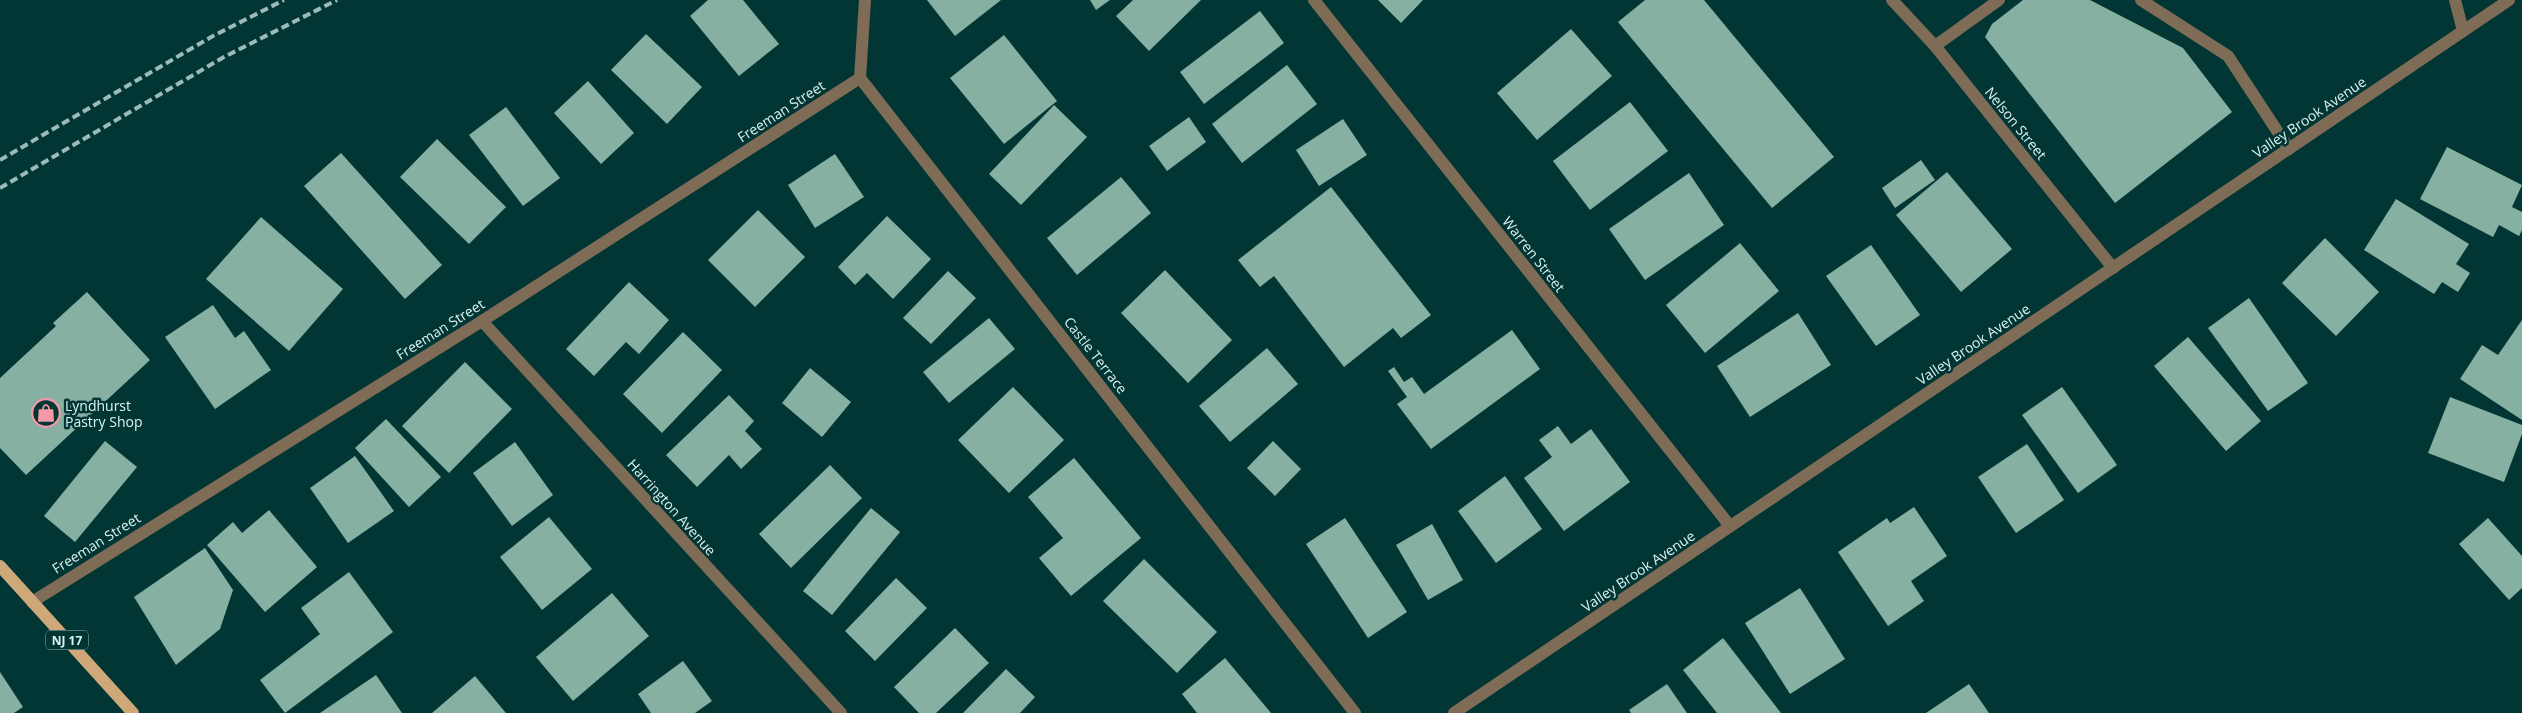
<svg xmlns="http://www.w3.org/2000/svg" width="2522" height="713" font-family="'Open Sans',sans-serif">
<rect width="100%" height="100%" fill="#023634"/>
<g fill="#86b1a2">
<path d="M708 0H743L779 44 739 76 690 16Z"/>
<path d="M927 0H1001L955 36Z"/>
<path d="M1090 0H1110L1096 10Z"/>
<path d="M1133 0H1201L1149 51 1116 16Z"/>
<path d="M1378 0H1423L1401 23Z"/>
<path d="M1645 0H1704L1834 157 1772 208 1618 22Z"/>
<path d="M2023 0H2090L2183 48 2232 112 2115 203 1985 37 1992 24Z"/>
<path d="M1260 11 1284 43 1204 104 1180 72Z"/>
<path d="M1571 29 1612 76 1537 140 1497 93Z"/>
<path d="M646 34 702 87 667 124 611 70Z"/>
<path d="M1004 35 1057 101 1004 144 950 78Z"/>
<path d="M1287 65 1317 104 1242 163 1212 124Z"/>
<path d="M588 81 634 133 601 164 554 113Z"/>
<path d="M1630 102 1668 151 1590 210 1553 161Z"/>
<path d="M1054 105 1087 137 1021 205 989 174Z"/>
<path d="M506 107 560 178 523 206 469 135Z"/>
<path d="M1189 117 1206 142 1167 171 1149 146Z"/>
<path d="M1343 119 1367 155 1319 186 1296 150Z"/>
<path d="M437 139 506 207 469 244 400 177Z"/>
<path d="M2447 147 2522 185 2512 207 2522 212V230L2519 236 2499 225 2493 237 2420 199Z"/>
<path d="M341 153 442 265 405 299 304 186Z"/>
<path d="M835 154 864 197 815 228 788 185Z"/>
<path d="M1921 160 1935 180 1895 208 1882 188Z"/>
<path d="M1947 172 2012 249 1961 292 1896 215Z"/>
<path d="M1689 173 1724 225 1645 280 1609 229Z"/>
<path d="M1121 177 1151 213 1077 275 1047 238Z"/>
<path d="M1331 187 1431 315 1401 338 1393 328 1344 367 1274 276 1260 287 1238 260Z"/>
<path d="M2396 199 2469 244 2456 264 2470 273 2458 292 2442 282 2434 294 2364 250Z"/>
<path d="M758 210 805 257 755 307 708 260Z"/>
<path d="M887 216 931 259 893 299 867 273 855 285 838 267Z"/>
<path d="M261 217 343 289 289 351 206 279Z"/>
<path d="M2325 238 2379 292 2336 336 2282 283Z"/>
<path d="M1740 243 1779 291 1705 353 1666 305Z"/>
<path d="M1871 245 1920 315 1876 346 1826 276Z"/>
<path d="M1165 270 1232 340 1188 383 1121 313Z"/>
<path d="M948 271 976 298 931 344 903 318Z"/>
<path d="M629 282 669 320 639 354 626 342 594 376 566 349Z"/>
<path d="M87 292 150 360 26 475 0 448V378L56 326 53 323Z"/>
<path d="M2249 298 2308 383 2268 411 2208 328Z"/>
<path d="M213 305 235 338 244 331 271 370 215 409 165 337Z"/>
<path d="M1798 313 1831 365 1750 417 1717 366Z"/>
<path d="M989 318 1015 349 949 403 923 372Z"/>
<path d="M2522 320V420L2460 379 2482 345 2498 355Z"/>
<path d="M1512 330 1540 369 1431 449 1397 404 1407 397 1388 371 1394 367 1404 382 1412 377 1424 394Z"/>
<path d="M683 332 722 370 662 433 623 394Z"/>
<path d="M2188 337 2261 421 2226 451 2154 366Z"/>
<path d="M1267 348 1298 384 1230 442 1199 406Z"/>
<path d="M465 362 512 409 449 473 402 426Z"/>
<path d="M810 368 851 402 822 437 782 403Z"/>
<path d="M1013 387 1064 440 1009 493 958 440Z"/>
<path d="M2062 387 2117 465 2078 493 2022 415Z"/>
<path d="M729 395 754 421 745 431 762 449 741 469 729 455 697 487 666 455Z"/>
<path d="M2450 397 2522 425V434L2504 482 2428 453Z"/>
<path d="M386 419 441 477 409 507 355 448Z"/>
<path d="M1558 426 1571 444 1591 429 1630 482 1564 531 1524 478 1552 457 1539 440Z"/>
<path d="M105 441 137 467 75 542 44 516Z"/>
<path d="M1273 441 1301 469 1275 496 1247 468Z"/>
<path d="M515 442 553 495 512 526 473 473Z"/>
<path d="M2027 444 2064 500 2016 533 1978 477Z"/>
<path d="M355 456 394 511 348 543 310 488Z"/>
<path d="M1074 458 1141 538 1071 596 1039 558 1063 538 1028 497Z"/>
<path d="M830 465 862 498 791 568 759 534Z"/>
<path d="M1505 476 1542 529 1496 563 1458 511Z"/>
<path d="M1914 507 1947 556 1911 581 1924 601 1888 626 1838 552 1887 518 1890 523Z"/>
<path d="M871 508 900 532 832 615 803 591Z"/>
<path d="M269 510 317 567 265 612 207 545 233 522 242 533Z"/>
<path d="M549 517 592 569 542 610 500 557Z"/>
<path d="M1345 518 1407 612 1368 638 1306 544Z"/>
<path d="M2488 518 2522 556V588L2509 600 2459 544Z"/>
<path d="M1432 524 1463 580 1428 600 1396 545Z"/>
<path d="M205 548 233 590 220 629 176 665 134 597Z"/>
<path d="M1144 559 1217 632 1177 673 1103 601Z"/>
<path d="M349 572 393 632 285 713 260 680 320 634 301 608Z"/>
<path d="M896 578 927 608 875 661 845 631Z"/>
<path d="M1800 588 1845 659 1790 694 1745 623Z"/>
<path d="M612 593 649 636 573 701 536 657Z"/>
<path d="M955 628 989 663 936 713H919L894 687Z"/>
<path d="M1723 638 1781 713H1717L1683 670Z"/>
<path d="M1225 658 1271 713H1197L1182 694Z"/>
<path d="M683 661 712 701 695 713H651L638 694Z"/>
<path d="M1006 669 1035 697 1020 713H963Z"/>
<path d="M0 672 23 707 14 713H0Z"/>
<path d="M376 675 402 713H320Z"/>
<path d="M475 676 506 713H432Z"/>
<path d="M1667 684 1687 713H1631L1629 710Z"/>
<path d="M1969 684 1989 713H1926Z"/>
</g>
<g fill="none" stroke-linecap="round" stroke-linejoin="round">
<g stroke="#7f6c56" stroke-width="12">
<path d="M865 0 860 78 1355 713"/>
<path d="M1314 0 1730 526"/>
<path d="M1892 0 1935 46 2113 268"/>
<path d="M2141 0 2228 56 2289 149"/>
<path d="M2455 0 2463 31"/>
<path d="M1935 46 1999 0"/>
<path d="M482 321 841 713"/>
<path d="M32 602 482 321 860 78"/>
<path d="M1454 713 2509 0"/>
</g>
<path stroke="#cfa879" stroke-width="12" d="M0 566 133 713"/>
<g stroke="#9abbb9" stroke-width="4" stroke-dasharray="8 4" stroke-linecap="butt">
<path d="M0 160 213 36 284 0"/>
<path d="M0 188 224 57 337 0"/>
</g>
</g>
<defs>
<symbol id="shop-ring" viewBox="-11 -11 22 22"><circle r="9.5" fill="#023634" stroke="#f49aa7" stroke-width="1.5"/><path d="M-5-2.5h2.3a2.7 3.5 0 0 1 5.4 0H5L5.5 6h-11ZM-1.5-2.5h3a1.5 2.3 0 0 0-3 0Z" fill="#f49aa7"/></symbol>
</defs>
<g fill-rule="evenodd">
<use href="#shop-ring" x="30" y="397" width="32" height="32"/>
</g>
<g text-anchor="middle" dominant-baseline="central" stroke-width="5" stroke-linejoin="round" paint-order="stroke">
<rect fill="#023634" stroke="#98bab8" stroke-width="1" x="46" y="630.5" width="42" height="19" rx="4"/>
<g font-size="12" font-weight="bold" fill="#d9f2f0">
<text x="67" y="640">NJ 17</text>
</g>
<g font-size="14" fill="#d9f2f0" stroke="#023634">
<text transform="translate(781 111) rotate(-33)">Freeman Street</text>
<text transform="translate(2309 117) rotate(-34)">Valley Brook Avenue</text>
<text transform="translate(2016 123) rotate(51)">Nelson Street</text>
<text transform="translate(1534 254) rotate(52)">Warren Street</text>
<text transform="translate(440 329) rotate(-32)">Freeman Street</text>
<text transform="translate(1973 344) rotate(-34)">Valley Brook Avenue</text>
<text transform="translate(1096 355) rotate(52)">Castle Terrace</text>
<text transform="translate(672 507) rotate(48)">Harrington Avenue</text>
<text transform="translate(96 543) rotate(-32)">Freeman Street</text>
<text transform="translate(1638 571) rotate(-34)">Valley Brook Avenue</text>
</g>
<g font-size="14" fill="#d9f2f0" stroke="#023634" text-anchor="start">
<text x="65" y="405">Lyndhurst<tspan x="65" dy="16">Pastry Shop</tspan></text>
</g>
</g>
</svg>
